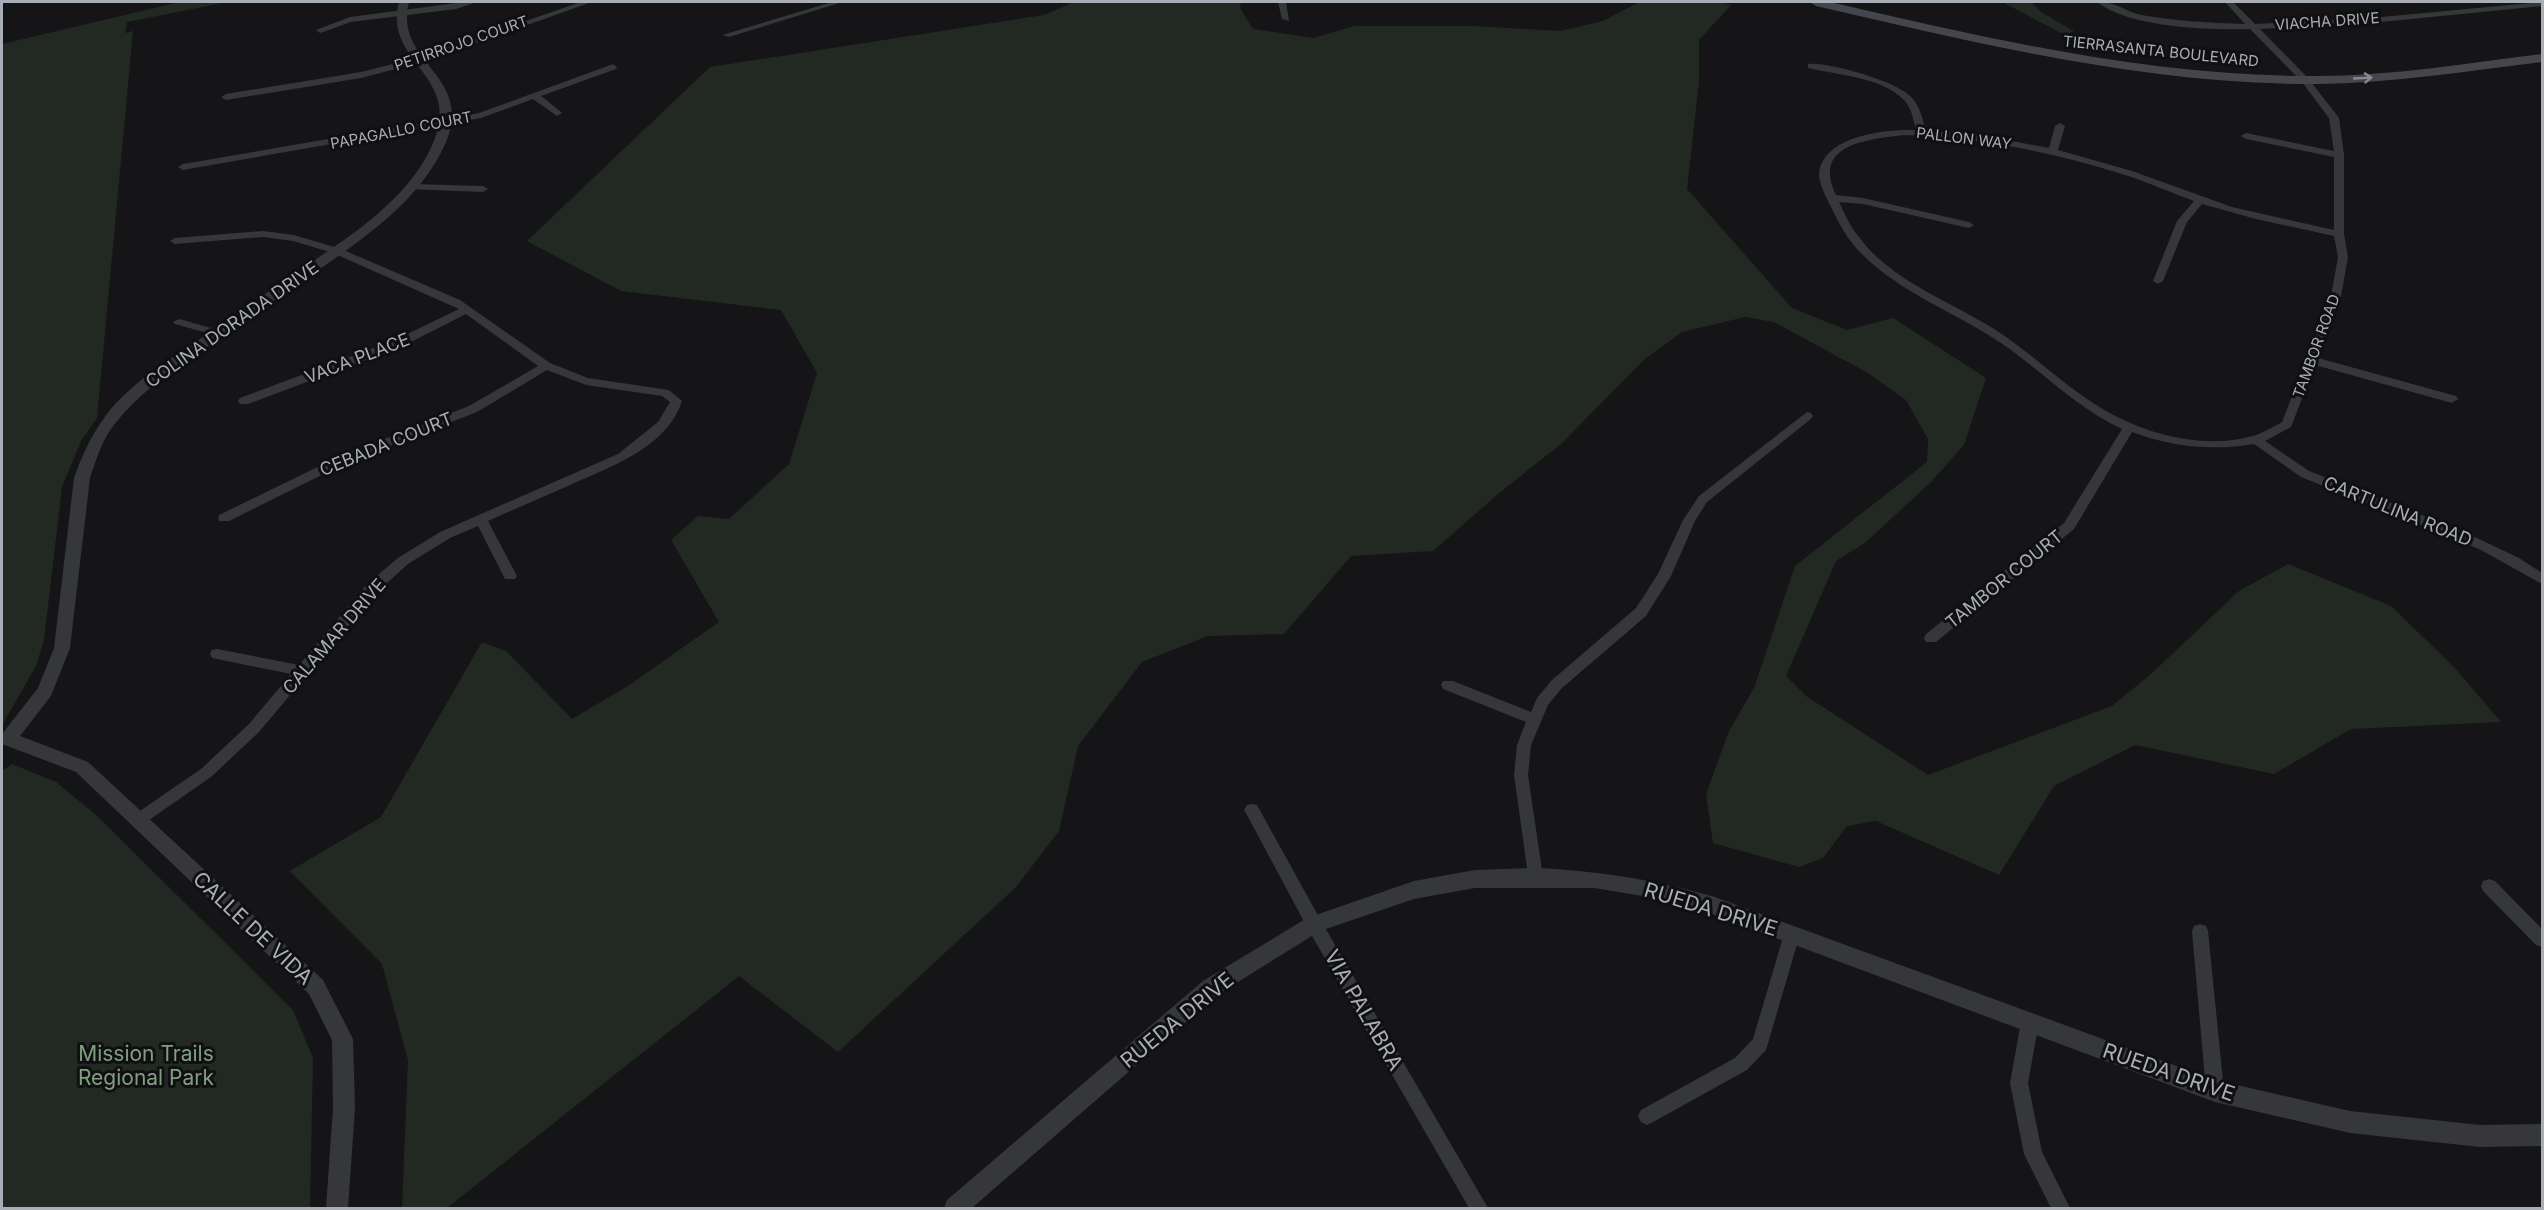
<svg xmlns="http://www.w3.org/2000/svg" width="2544" height="1210" font-family="Inter,sans-serif">
<rect width="100%" height="100%" fill="#151517"/>
<g fill="#222922">
<path d="M180 2H227L127 22 125 33 133 31 97 418 81 441 62 487 44 640 36 666 2 725V44Z"/>
<path d="M1074 2H1241L1240 8 1253 29 1314 38 1354 26H1473L1560 31 1603 21 1639 2H1721L1731 5 1699 40V81L1687 189 1792 308 1847 330 1893 318 1986 378 1964 445 1930 483 1866 542 1836 561 1786 676 1806 696 1928 775 2112 706 2151 674 2239 591 2288 564 2391 606 2454 667 2501 722 2351 729 2274 774 2135 745 2054 786 1999 875 1876 821 1847 826 1823 858 1799 867 1713 843 1706 794 1729 731 1754 688 1795 566 1927 462 1928 439 1906 400 1868 373 1774 322 1745 317 1682 332 1645 359 1561 444 1498 494 1433 551 1351 556 1284 634 1208 636 1142 662 1078 746 1059 831 1016 887 838 1052 739 976 447 1208H402L408 1060 382 964 290 871 381 817 482 642 506 651 572 719 628 686 719 622 671 540 698 516 729 519 789 464 817 373 781 310 621 291 527 241 710 67 1044 15Z"/>
<path d="M2002 2H2031L2041 12 2074 31 2065 35Z"/>
<path d="M12 764 56 782 95 814 293 1010 313 1058 310 1208H2V771Z"/>
</g>
<g fill="none" stroke-linecap="round" stroke-linejoin="round">
<g fill="#36373b" fill-rule="evenodd">
<path d="M464 2H477L456 9 351 22 320 33 316 30 350 17Z"/>
<path d="M581 2H592L423 62 361 78 226 100 221 97 226 94 361 72 417 58Z"/>
<path d="M832 2H843L729 37 722 35Z"/>
<path d="M1278 2H1286L1289 21 1282 19Z"/>
<path d="M2097 2C2113 0 2126 12 2141 15 2176 21 2210 23 2245 24L2225 2H2233L2255 24 2381 17 2542 2V6L2381 22 2260 29 2308 78 2339 118 2344 155V234L2348 257 2341 296 2318 358 2456 396 2458 399 2452 403 2315 365 2291 427 2265 441 2309 471 2460 530 2519 558 2542 573V584L2481 550 2451 537 2301 477 2254 444C2212 451 2172 447 2132 432L2074 529 1936 642H1926L1924 638 1926 634 2064 523 2122 429C2077 408 2044 373 2004 345 1956 312 1896 292 1856 248 1844 234 1836 217 1828 201 1821 186 1814 174 1824 159 1840 134 1889 129 1916 130 1913 120 1912 108 1904 100 1881 77 1838 75 1808 68V64C1829 62 1895 81 1910 96 1920 105 1922 118 1926 130L1985 136 2049 148 2055 126 2060 123 2065 126 2058 150 2132 171 2232 207 2334 230V157L2246 139 2241 136 2246 133 2334 151 2329 118 2302 82 2250 29C2209 30 2130 28 2097 2ZM1905 135C1981 138 2054 152 2125 175 2148 182 2171 193 2194 201L2177 221 2153 281 2158 284 2163 281 2187 222 2202 204 2256 219 2334 236 2338 257 2331 296 2282 422C2273 427 2263 433 2253 436 2200 451 2137 432 2093 403 2058 380 2029 351 1994 329 1950 301 1891 281 1859 237 1850 227 1845 214 1839 202L1863 204 1969 228 1974 225 1969 222 1863 198 1836 195C1811 144 1869 139 1905 135Z"/>
<path d="M613 64 617 67 616 69 541 96 560 111 562 113 557 116 533 99 481 118 183 170 178 167 183 164 479 113Z"/>
<path d="M411 184 483 186 488 189 483 192 407 189V185Z"/>
<path d="M263 231 294 235 341 249 460 300 550 363 588 378 669 390 682 401C666 449 609 467 568 486 541 498 515 509 488 521L517 576 515 579H505L478 526 450 538 408 564 376 593 259 732 211 777 139 827 134 825 131 820 134 815 201 769 249 724 291 674 217 659 212 658 210 654 212 650 217 649 299 665 366 585 398 558 440 532 618 454 658 422 670 402 662 396 586 385 547 370 477 412 346 463 229 521H219L218 518 219 515 338 457 469 406 538 366 466 314 403 346 248 404H240L238 401 240 398 395 340 459 309 333 253 293 241 263 237 175 244 170 241 175 238Z"/>
<path d="M179 319 222 331 224 333 218 336 175 324 173 322Z"/>
<path d="M1807 412 1811 413 1813 416 1811 419 1707 502 1695 521 1671 576 1646 616 1562 688 1548 705 1531 745 1528 775 1543 877 1541 882 1535 884 1529 882 1514 775 1517 745 1526 722 1443 689 1441 685 1443 681H1453L1531 712 1537 698 1552 680 1636 608 1658 574 1683 520 1699 496Z"/>
<path d="M1252 804 1257 805 1320 919 1488 1208H1469L1308 929 1247 815 1244 810 1247 805Z"/>
<path d="M2489 879 2495 881 2542 929V947L2536 945 2483 891 2481 886 2483 881Z"/>
<path d="M2200 924 2206 926 2208 931 2224 1091 2221 1097 2215 1100 2209 1097 2206 1091 2192 931 2194 926Z"/>
<path d="M1792 927 1798 929 1800 934 1766 1050 1747 1070 1653 1122 1647 1125 1641 1122 1638 1116 1641 1110 1735 1058 1753 1039 1784 934 1786 929Z"/>
<path d="M2030 1014 2036 1016 2039 1022 2028 1083 2042 1152 2070 1208H2051L2024 1154 2010 1083 2021 1022 2024 1016Z"/>
</g>
<g fill="#36373b" fill-rule="evenodd">
<path d="M399 2H409C393 63 474 74 446 142 419 205 355 244 301 282 266 306 231 330 197 354 167 374 136 396 114 425 102 440 96 460 90 478L70 648 51 696 20 736 88 762 323 980 353 1039 355 1108 348 1208H326L333 1108 332 1040 309 994 76 772 2 744V734L38 688 54 648 74 478C81 458 90 438 102 421 124 387 170 359 203 337 245 308 288 278 331 249 371 222 418 185 435 138 459 74 383 61 399 2Z"/>
<path d="M1535 868C1601 871 1648 879 1712 896L2215 1080 2350 1111 2480 1125 2542 1124V1146L2480 1147 2350 1133 2215 1102 1712 914 1649 897 1594 888H1475L1414 899 1320 931 1217 995 972 1208H944L947 1200 1203 981 1307 918 1414 881 1475 870Z"/>
</g>
<path fill="#45464b" fill-rule="evenodd" d="M1810 2H1830C1990 39 2151 77 2317 76 2392 76 2467 63 2542 54V62C2468 71 2392 83 2317 84 2147 85 1981 44 1816 6Z"/>
</g>
<defs><path id="oneway-shaft" d="M-6 0H5M1.5-3L5.5 0L1.5 3" fill="none" stroke-width="1.6" stroke-linecap="round" stroke-linejoin="round" transform="scale(1.5)"/></defs>
<use stroke="#858991" href="#oneway-shaft" transform="translate(2363 78) rotate(-3)"/>
<g text-anchor="middle" dominant-baseline="central" stroke-width="6" stroke-linejoin="round" paint-order="stroke">
<g font-size="15" fill="#a8adb6" stroke="#101012">
<text transform="translate(2327 21) rotate(-4)">VIACHA DRIVE</text>
<text transform="translate(461 43) rotate(-19)">PETIRROJO COURT</text>
<text transform="translate(2161 51) rotate(6)">TIERRASANTA BOULEVARD</text>
<text transform="translate(401 130) rotate(-11)">PAPAGALLO COURT</text>
<text transform="translate(1964 138) rotate(7)">PALLON WAY</text>
<text transform="translate(2316 346) rotate(-70)">TAMBOR ROAD</text>
</g>
<g font-size="18" fill="#a8adb6" stroke="#101012">
<text transform="translate(232 324) rotate(-35)">COLINA DORADA DRIVE</text>
<text transform="translate(357 358) rotate(-21)">VACA PLACE</text>
<text transform="translate(386 444) rotate(-22)">CEBADA COURT</text>
<text transform="translate(2398 511) rotate(22)">CARTULINA ROAD</text>
<text transform="translate(2004 579) rotate(-39)">TAMBOR COURT</text>
<text transform="translate(334 636) rotate(-49)">CALAMAR DRIVE</text>
</g>
<g font-size="21" fill="#a8adb6" stroke="#101012">
<text transform="translate(1711 909) rotate(17)">RUEDA DRIVE</text>
<text transform="translate(253 928) rotate(43)">CALLE DE VIDA</text>
<text transform="translate(1364 1010) rotate(60)">VIA PALABRA</text>
<text transform="translate(1177 1020) rotate(-39)">RUEDA DRIVE</text>
<text transform="translate(2169 1072) rotate(19)">RUEDA DRIVE</text>
</g>
<g font-size="21" fill="#809f82" stroke="#101012">
<text x="146" y="1053">Mission Trails<tspan x="146" dy="24">Regional Park</tspan></text>
</g>
</g>
<rect width="2544" height="1210" fill="none" stroke="#a8adb6" stroke-width="6"/>
</svg>
